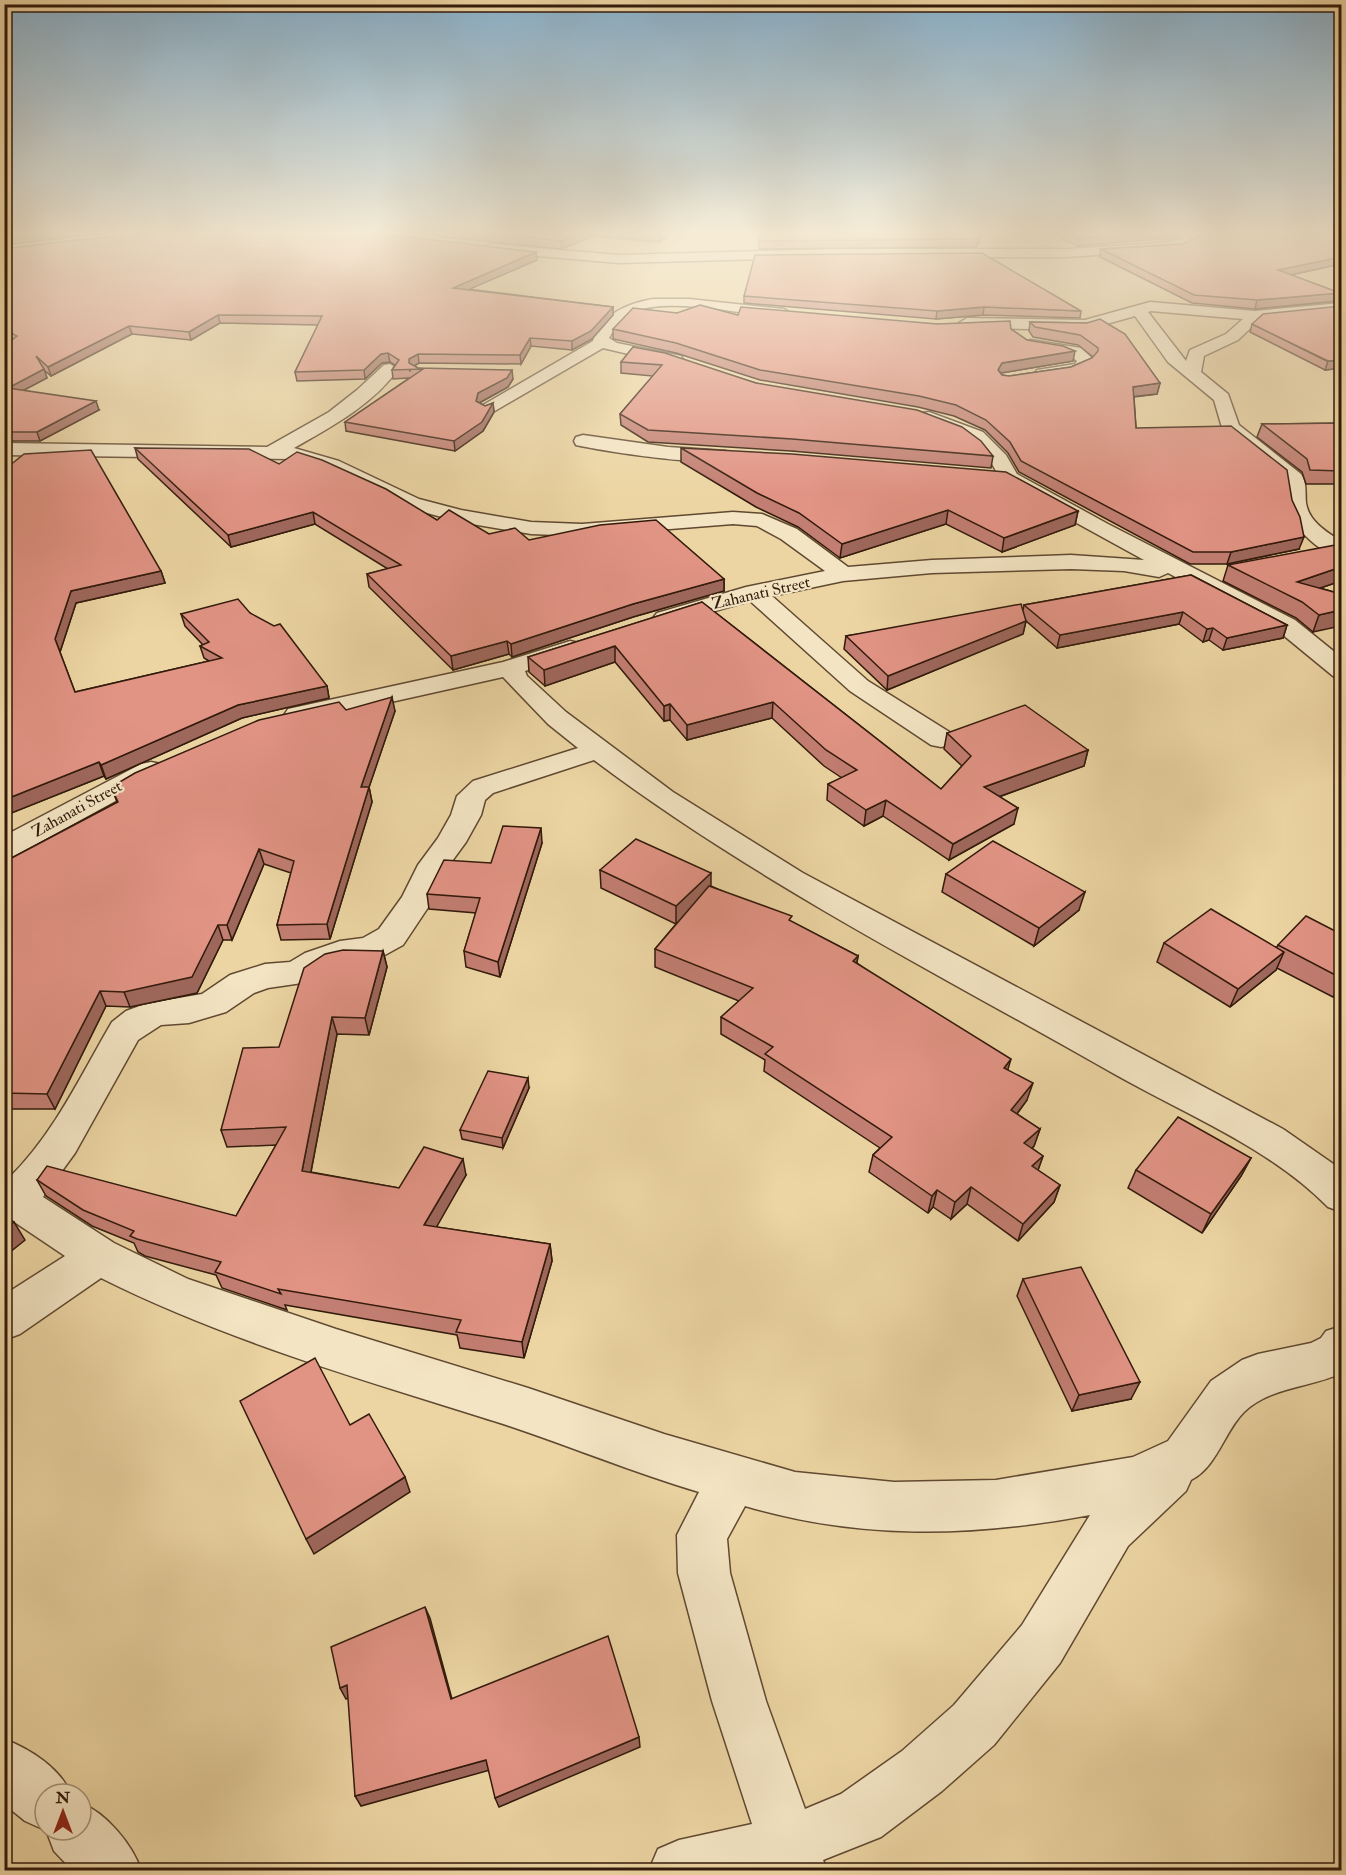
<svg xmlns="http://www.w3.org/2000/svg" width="1346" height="1875" font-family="'IM FELL Double Pica',serif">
<rect width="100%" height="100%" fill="#ecd5a3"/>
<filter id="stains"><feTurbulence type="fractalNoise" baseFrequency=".00333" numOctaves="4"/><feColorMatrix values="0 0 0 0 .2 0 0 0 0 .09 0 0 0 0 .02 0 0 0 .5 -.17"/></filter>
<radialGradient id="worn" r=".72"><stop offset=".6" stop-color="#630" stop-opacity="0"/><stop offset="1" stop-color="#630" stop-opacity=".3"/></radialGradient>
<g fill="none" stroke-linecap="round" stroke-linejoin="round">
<defs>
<g id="minor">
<path d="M1175 232H1191L1200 239 1182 249 1067 257H831L619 263 491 252 484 248 491 244 619 255 831 249H1067L1161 243 1183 239Z"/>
<path d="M653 299H689L784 309 792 314 784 319C747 314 674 298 639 310 627 315 615 327 609 338L617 343 681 356 683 360 681 364 675 365 603 348 493 412 487 413 478 408 593 341C599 315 629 303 653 299Z"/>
<path d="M1150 302 1255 311 1342 303V312L1259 320 1238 340 1204 356 1201 372 1228 394 1239 425 1301 474C1307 483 1305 492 1306 503 1309 522 1327 532 1342 542V554C1323 559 1292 525 1287 509 1284 499 1286 490 1285 480L1223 431 1214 400 1168 362 1135 316 1085 330 967 328 959 323 967 318 1085 320ZM1151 311 1243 319 1226 334 1190 350 1186 361 1148 312Z"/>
<path d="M4 337 18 345 4 355Z"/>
<path d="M1030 340 1081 348 1094 360 1086 372 1043 379 1037 378 1035 374 1037 370 1075 364 1077 361 1070 355 1024 348 1022 345Z"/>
<path d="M390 364 398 369C374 404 331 427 294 448L339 461 419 499 461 510 531 522 582 524 733 512 762 514 797 529 848 567 932 560 1071 555 1144 560 1002 482 991 462 969 440 923 421 920 417 923 413 929 412 983 432 1006 455 1017 474 1108 524 1295 620 1342 658V678L1333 676 1277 630 1168 573 1159 577 1124 571 1071 569 932 573 843 581 772 596 868 681 951 733 955 739 951 745 941 747 931 745 850 691 750 601 665 625 657 623 653 618 657 613 746 587 825 571 781 539 757 526 733 524 582 536 531 534 460 522 405 507 325 469 291 459 4 455V443L267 447 329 412 357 390 384 365Z"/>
<path d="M583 435 668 447 726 451 736 457C726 471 597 450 576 445L574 441 576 437Z"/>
<path d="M570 641 579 643 582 648 579 653 525 671 527 676 566 712 673 792 803 873 1283 1129 1342 1170V1212L1328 1207C1268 1146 1182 1113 1109 1071 935 972 755 881 594 760L493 793 485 800 481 815 466 842 447 868 433 900 403 945 383 956 329 969 309 982 268 988 254 993 226 1012 189 1023 161 1025 138 1040 75 1153 43 1197 114 1243 188 1279 336 1329 528 1388 664 1434 795 1472 894 1482 996 1480 1133 1457 1168 1441 1211 1381 1242 1360 1258 1354 1311 1343 1321 1338 1326 1331 1342 1326V1373C1309 1388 1270 1387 1244 1412 1224 1432 1217 1467 1191 1480L1186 1491 1128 1546 1060 1663 994 1745 942 1791 881 1837 823 1860 827 1870H649L658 1849 679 1840 752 1824 712 1701 678 1573 677 1535 699 1492C631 1472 565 1444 497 1422 364 1380 227 1341 101 1278L20 1334 4 1340V1295L65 1256 4 1215V1176L9 1178C54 1134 81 1075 112 1022L126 1011 145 1004 202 994 230 975 265 964 290 962 305 953 340 941 363 938 379 929 402 897 418 865 438 838 451 815 457 796 473 781 578 748 548 724 503 677 297 723 288 721 284 715 288 709 503 662ZM745 1506C860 1540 973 1537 1090 1515L1022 1625 954 1705 902 1751 841 1794 805 1809 766 1701 730 1573 727 1539Z"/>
<path d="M151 762 161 764 165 770 161 776 15 856 4 858V836L141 764Z"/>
<path d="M4 1739C30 1749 60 1768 71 1794H45V1830L25 1821 4 1804Z"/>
<path d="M81 1803C107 1814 132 1844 141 1870H72L54 1851 46 1830H81Z"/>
</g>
</defs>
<use href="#minor" stroke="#604931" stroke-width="3"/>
<use href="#minor" fill="#f3e4c3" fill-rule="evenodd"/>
</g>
<g fill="#c27e72" stroke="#321a0b" stroke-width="1.5">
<path d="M435 232H672L660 242 592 236 562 249 436 236Z"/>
<path d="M984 232 976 247 759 249V241Z"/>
<path d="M1051 232H1179L1178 237 1077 246Z"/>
<path d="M1195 232H1341V264L1291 275 1340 293 1337 301 1255 309 1192 303 1100 257 1101 249 1184 244 1198 236Z"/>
<path d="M4 249 536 252 537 260 468 289 613 307V315L592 339 572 350 531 346 521 364 419 363 414 366 418 368 513 379 508 387 479 403 485 406 493 403 494 412 483 431 455 451 346 431 345 422 409 378 393 379 392 370 395 365 390 362 382 363 365 379 297 381 295 372 318 325 220 323 191 340 132 334 51 376 44 370 47 378 24 390 99 410 40 441H4V346L12 340 4 337Z"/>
<path d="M744 296 1081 311 1080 318 983 315 936 319 744 303Z"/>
<path d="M677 313 937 324 1011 329 1027 340 1073 361 1001 373 1002 375 1009 376 1071 367 1092 358 1093 357 1078 345 1033 337 1029 331 1030 322 1087 323 1160 383 1157 394 1134 397 1136 428 1299 549 1227 564H1190L1019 472 1008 453 985 430 954 416 918 407 760 380 676 353 613 339V329Z"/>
<path d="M1252 324 1341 368 1325 370 1250 332Z"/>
<path d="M633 347 756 383 993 456 991 468 791 451 648 442 621 425 620 414 653 376 621 373V362Z"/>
<path d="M1341 423V484H1306L1302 472 1257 437 1262 424Z"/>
<path d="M135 448 279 464 437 520 489 534 529 540 724 579V591L633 617 512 657 509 654 453 670 369 587 367 574 388 569 315 524 231 547 138 459Z"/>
<path d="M681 448 1078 511 1075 525 1002 552 946 524 840 558 798 527 756 507 681 462Z"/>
<path d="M4 470 161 571 165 583 76 603 60 652 75 692 209 661 204 658 200 646 203 645 185 626 181 614 250 613 327 686 329 698 242 718 106 779 104 776 4 816Z"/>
<path d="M1228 565 1341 581 1320 588 1341 594 1313 632 1296 618 1223 581Z"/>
<path d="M1191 575 1287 625 1283 638 1223 650 1209 640 1203 642 1179 624 1057 648 1026 621 1023 634 887 690 844 649 846 636 1023 610 1024 605Z"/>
<path d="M702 602 941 789 962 766 944 749 947 733 1088 750 1084 766 999 797 1014 824 949 860 883 816 864 826 827 800 828 784 842 778 824 766 772 718 687 740 670 720 664 721 615 662 545 686 529 672 528 657Z"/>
<path d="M346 710 395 711 369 787 372 802 330 939 281 940 277 925 291 873 264 864 232 940H223L197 993 130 1007 106 1006 55 1109H4V862L117 802 111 787Z"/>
<path d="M542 843 500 977 466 967 464 951 476 913 429 909 427 894 491 863Z"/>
<path d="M600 870 711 886 792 922 858 956 857 963 1008 1070 1027 1100 1017 1114 1040 1129 1034 1146 1032 1148 1043 1156 1038 1170 1060 1185 1054 1202 1018 1241 967 1204 951 1219 933 1207 928 1213 869 1172 873 1155 880 1148 764 1071 765 1060 721 1034V1017L739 1001 655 967V949L676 924 601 888Z"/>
<path d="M946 874 1079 910 1034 946 942 892Z"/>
<path d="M1341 934V988L1333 997 1277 968 1276 970 1230 1007 1157 962 1164 943 1277 947 1278 945Z"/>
<path d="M383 951 387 967 369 1035 337 1034 311 1172 399 1188 466 1175 436 1227 550 1244 552 1261 524 1358 460 1348 457 1335 285 1305 287 1310 222 1288 216 1275 145 1256 138 1252 134 1243 92 1226 46 1196 37 1180 236 1216 276 1145 227 1147 221 1130 279 1047Z"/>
<path d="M529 1088 503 1148 462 1139 460 1130Z"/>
<path d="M1251 1158 1241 1176 1202 1233 1128 1188 1136 1170Z"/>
<path d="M1023 1279 1131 1399 1072 1411 1017 1296Z"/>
</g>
<g fill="#9e675c" stroke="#321a0b" stroke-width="1.5">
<path d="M44 232H113L4 245V237Z"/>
<path d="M581 232H592V236L562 249 561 241Z"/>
<path d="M662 232H672L660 242V234Z"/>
<path d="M981 232H984L976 247 978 239Z"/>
<path d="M1147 232H1179L1178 237 1077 246 1079 238Z"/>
<path d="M536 252 537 260 454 296 453 288Z"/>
<path d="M1341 257V264L1276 278 1278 270Z"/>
<path d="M1340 293 1337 301 1255 309 1257 300Z"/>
<path d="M613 307V315L592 339 572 350V341Z"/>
<path d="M984 307 983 315 936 319 937 311Z"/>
<path d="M218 315 220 323 191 340 189 332Z"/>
<path d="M129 326 132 334 51 376 48 367Z"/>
<path d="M530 338 531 346 521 364 520 355Z"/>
<path d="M1075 351 1073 361 1001 373 998 370 1002 363Z"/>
<path d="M388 353 390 362 382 363 365 379 364 370 381 354Z"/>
<path d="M418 354 419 363 410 368V372L409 359Z"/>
<path d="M1341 360V368L1325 370 1328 361Z"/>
<path d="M44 369 47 378 11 397 8 388Z"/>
<path d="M512 370 513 379 508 387 479 403 476 401 478 393Z"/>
<path d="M1160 383 1157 394 1130 397 1133 387Z"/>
<path d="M96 401 99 410 40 441 37 432Z"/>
<path d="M493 403 494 412 483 431 455 451 454 441Z"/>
<path d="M4 448H6L9 457 4 460Z"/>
<path d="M948 510 946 524 840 558 842 544Z"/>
<path d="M1078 511 1075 525 1002 552 1004 538Z"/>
<path d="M313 512 315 524 231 547 228 535Z"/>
<path d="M1304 537 1299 549 1227 564 1231 552Z"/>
<path d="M1341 567V581L1294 597 1297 582Z"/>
<path d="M161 571 165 583 76 603 60 652 55 639 71 591Z"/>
<path d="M724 579V591L633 617 512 657 511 644 633 604Z"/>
<path d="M1341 610V626L1313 632 1319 615Z"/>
<path d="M1183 612 1179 624 1057 648 1060 635Z"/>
<path d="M1026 621 1023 634 887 690 888 676Z"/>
<path d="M1287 625 1283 638 1223 650 1227 638Z"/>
<path d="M1213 628 1209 640 1203 642 1207 629Z"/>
<path d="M507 641 509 654 453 670 451 656Z"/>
<path d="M615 646V662L545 686 544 670Z"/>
<path d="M327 686 329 698 242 718 106 779 101 765 238 705Z"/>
<path d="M392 697 395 711 364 802 361 787Z"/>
<path d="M773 702 772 718 687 740V725Z"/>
<path d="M670 704V720L664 721V706Z"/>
<path d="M1088 750 1084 766 981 803 984 787Z"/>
<path d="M99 762 104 776 4 816V800Z"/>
<path d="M369 787 372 802 330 939 327 924Z"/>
<path d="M886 800 883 816 864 826 866 810Z"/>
<path d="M1018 808 1014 824 949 860 953 844Z"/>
<path d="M541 828 542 843 500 977 498 962Z"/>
<path d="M259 849 264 864 232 940 227 925Z"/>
<path d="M711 873V891L676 924V906Z"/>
<path d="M1085 892 1079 910 1034 946 1039 928Z"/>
<path d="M218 925 223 940 197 993 130 1007 124 992Z"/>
<path d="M383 951 387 967 369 1035 365 1018Z"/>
<path d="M1284 952 1276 970 1230 1007 1238 989Z"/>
<path d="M858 956 855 973 853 961Z"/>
<path d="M1341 981V988L1333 997Z"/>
<path d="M100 991 106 1006 55 1109 47 1094Z"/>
<path d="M332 1017 337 1034 308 1187 302 1171Z"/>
<path d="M1011 1059 1006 1076 1004 1068Z"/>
<path d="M528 1078 529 1088 503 1148 502 1138Z"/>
<path d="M1033 1083 1027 1100 1006 1128 1011 1110Z"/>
<path d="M1040 1129 1034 1146 1019 1161 1024 1143Z"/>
<path d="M1043 1156 1037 1173 1032 1166Z"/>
<path d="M1251 1158 1241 1176 1202 1233 1211 1214Z"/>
<path d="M463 1159 466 1175 428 1242 424 1225Z"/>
<path d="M1060 1185 1054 1202 1018 1241 1023 1224Z"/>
<path d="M971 1187 967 1204 951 1219 955 1202Z"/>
<path d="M937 1190 933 1207 928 1213 932 1196Z"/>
<path d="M14 1222 25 1240 4 1257V1229Z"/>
<path d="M550 1244 552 1261 524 1358 522 1342Z"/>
<path d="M1140 1382 1131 1399 1072 1411 1079 1395Z"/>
<path d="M405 1477 410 1492 314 1554 306 1539Z"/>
<path d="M425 1607 430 1618 455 1710 451 1699Z"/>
<path d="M347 1685 353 1696 346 1699 340 1688Z"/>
<path d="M639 1737 640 1747 499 1807 495 1798Z"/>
<path d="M486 1760 490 1770 361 1806 355 1796Z"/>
</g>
<g fill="#e19384" stroke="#321a0b" stroke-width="1.5">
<path d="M4 232H44L4 237Z"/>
<path d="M171 232H365L536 252 453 288 613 307 591 331 572 341 530 338 520 355 418 354 409 359V363L418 368 512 370 507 378 478 393 476 401 485 406 493 403 482 422 454 441 345 422 423 369 392 370 399 360 388 353 381 354 364 370 295 372 322 316 218 315 189 332 129 326 48 367 36 356 44 369 8 388 96 401 37 432H4V346L17 336 4 329V249L76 240Z"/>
<path d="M477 232H581L561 241Z"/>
<path d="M640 232H662L660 234Z"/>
<path d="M761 232H981L978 239 759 241Z"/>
<path d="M1067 232H1147L1079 238Z"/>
<path d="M1204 232H1341V257L1278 270 1340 293 1257 300 1194 295 1101 249 1184 244Z"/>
<path d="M982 253 1081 311 984 307 937 311 744 296 755 255Z"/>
<path d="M700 305 738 315 741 307 937 324 1010 321 1011 329 1027 340 1063 346 1075 351 1002 363 998 370 1002 375 1009 376 1071 367 1092 358 1098 351V348L1080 335 1035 327 1030 322 1087 323 1100 319 1125 334 1160 383 1133 387 1136 428 1231 426 1287 470 1292 500 1300 517 1304 537 1231 552H1193L1021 461 1010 442 986 420 956 405 919 396 760 370 676 343 613 329 633 308 677 313Z"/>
<path d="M1341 306V360L1328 361 1252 324 1263 314Z"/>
<path d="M633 347 665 353 756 383 917 410 962 427 981 441 993 456 792 439 648 430 620 414 662 365 621 362Z"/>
<path d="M1341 423V471L1310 470 1307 459 1262 424Z"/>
<path d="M135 448 249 449 279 464 297 452 322 460 386 489 437 520 449 510 489 534 515 528 529 540 600 525 656 520 724 579 633 604 511 644 507 641 451 656 367 574 401 565 313 512 228 535Z"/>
<path d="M681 448 792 454 1006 472 1078 511 1004 538 948 510 842 544 799 513 757 493Z"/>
<path d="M91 450 161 571 71 591 55 639 75 692 222 658 200 646 209 642 181 614 238 599 250 613 274 626 280 624 327 686 238 705 101 765 99 762 4 800V470L24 454Z"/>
<path d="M1341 544V567L1297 582 1341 594V610L1319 615 1302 602 1228 565Z"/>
<path d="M1191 575 1287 625 1227 638 1213 628 1207 629 1183 612 1060 635 1024 605Z"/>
<path d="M702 602 941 789 971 756 947 733 1025 705 1088 750 984 787 1018 808 953 844 886 800 866 810 828 784 857 770 826 750 773 702 687 725 670 704 664 706 615 646 544 670 528 657Z"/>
<path d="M1021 604 1026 621 888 676 846 636Z"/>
<path d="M392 697 361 787H369L327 924 277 925 294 861 259 849 227 925H218L192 977 124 992 100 991 47 1094 4 1093V862L118 802 111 787 135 773 259 720 339 702 346 710Z"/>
<path d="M503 826 541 828 498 962 464 951 480 898 427 894 444 860 491 863Z"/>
<path d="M636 839 711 873 676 906 600 870Z"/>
<path d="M993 841 1085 892 1039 928 946 874Z"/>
<path d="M709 886 792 916 789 920 858 956 853 961 1011 1059 1004 1068 1033 1083 1011 1110 1040 1129 1024 1143 1043 1156 1032 1166 1060 1185 1023 1224 971 1187 955 1202 937 1190 932 1196 873 1155 892 1137 765 1054 773 1047 721 1017 753 988 655 949Z"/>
<path d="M1211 909 1284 952 1238 989 1164 943Z"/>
<path d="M1306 916 1341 934V978L1278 945Z"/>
<path d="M343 950 383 951 365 1018 332 1017 302 1171 399 1188 424 1147 463 1159 424 1225 550 1244 522 1342 456 1332 461 1320 278 1289 281 1294 215 1272 221 1262 137 1239 130 1236 134 1231 83 1210 37 1180 47 1166 236 1216 286 1127 221 1130 243 1048 279 1047 304 968 325 954Z"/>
<path d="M488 1071 528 1078 502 1138 460 1130Z"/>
<path d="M1178 1117 1251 1158 1211 1214 1136 1170Z"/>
<path d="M4 1215 14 1222 4 1229Z"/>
<path d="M1081 1267 1140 1382 1079 1395 1023 1279Z"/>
<path d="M315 1358 350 1425 369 1414 405 1477 306 1539 240 1401Z"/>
<path d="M425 1607 451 1699 608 1636 639 1737 495 1798 486 1760 355 1796 347 1685 340 1688 331 1647Z"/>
</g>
<linearGradient id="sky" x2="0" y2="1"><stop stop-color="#8ab5d2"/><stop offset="0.47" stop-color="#f6ecd6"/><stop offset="1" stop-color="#f6ecd6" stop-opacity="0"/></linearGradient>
<rect width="1346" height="495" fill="url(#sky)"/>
<g text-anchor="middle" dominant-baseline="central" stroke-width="4.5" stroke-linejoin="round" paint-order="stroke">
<g font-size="16" fill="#321a0b" stroke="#f3e4c3">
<text transform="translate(761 593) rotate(-13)">Zahanati Street</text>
<text transform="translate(77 809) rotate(-29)">Zahanati Street</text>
</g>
</g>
<rect width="1346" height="1875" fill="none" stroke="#ecd5a3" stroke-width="24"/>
<rect x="6" y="6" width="1334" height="1863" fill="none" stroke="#321a0b" stroke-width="3"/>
<rect x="12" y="12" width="1322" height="1851" fill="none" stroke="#321a0b" stroke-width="1.5"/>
<g transform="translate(63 1812)"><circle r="28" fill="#f3e4c3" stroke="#a69379" stroke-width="1.5"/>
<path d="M0-4.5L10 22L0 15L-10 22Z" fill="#8f2418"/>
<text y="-9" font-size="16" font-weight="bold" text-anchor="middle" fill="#321a0b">N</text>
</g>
<rect width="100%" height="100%" filter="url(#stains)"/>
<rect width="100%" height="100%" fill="url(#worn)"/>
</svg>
